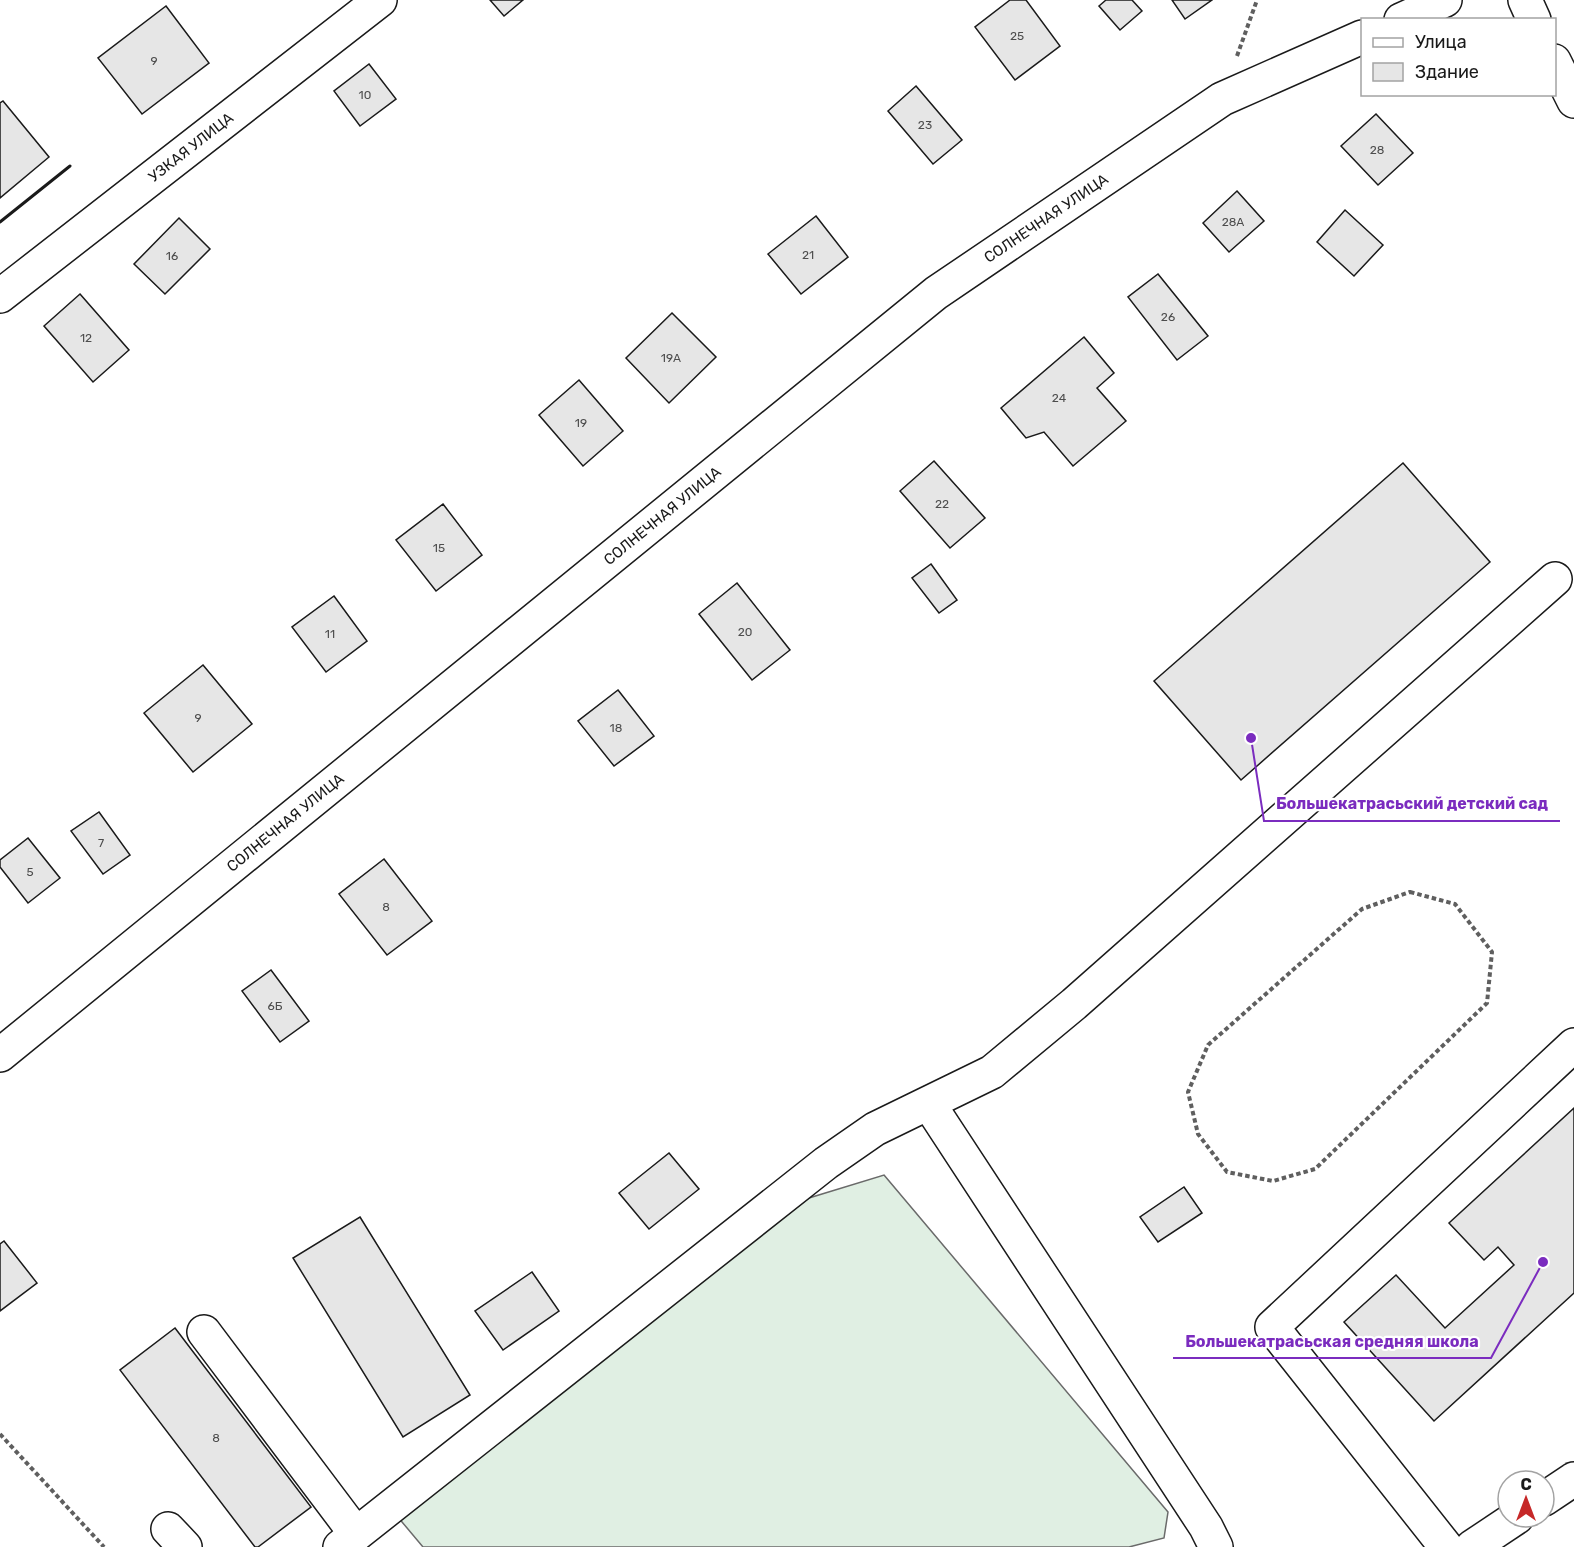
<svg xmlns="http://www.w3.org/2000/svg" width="1574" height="1547" font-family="Rubik,sans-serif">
<rect width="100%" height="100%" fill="#fff"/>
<path fill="#e0efe3" stroke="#6a6a6a" stroke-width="1.5" d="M884 1175 1168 1512 1164 1538 1129 1547H423L397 1516 809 1198Z"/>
<g fill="#e6e6e6" stroke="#1a1a1a" stroke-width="1.5">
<path d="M490 0H523L504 16Z"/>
<path d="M1010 0H1026L1060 46 1015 80 975 27Z"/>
<path d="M1106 0H1132L1142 11 1120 30 1099 6Z"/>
<path d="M1172 0H1212L1185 19Z"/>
<path d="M166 6 209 63 142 114 98 58Z"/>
<path d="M369 64 396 99 360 126 334 91Z"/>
<path d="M916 86 962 140 933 164 888 111Z"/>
<path d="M3 101 49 157 0 198V103Z"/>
<path d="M1376 114 1413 153 1378 185 1341 146Z"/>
<path d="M1237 191 1264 221 1229 252 1203 223Z"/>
<path d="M1345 210 1383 245 1354 276 1317 242Z"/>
<path d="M816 216 848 257 801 294 768 254Z"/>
<path d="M179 218 210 249 165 294 134 264Z"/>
<path d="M1158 274 1208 336 1177 360 1128 297Z"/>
<path d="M80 294 129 350 93 382 44 326Z"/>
<path d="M672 313 716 357 669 403 626 358Z"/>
<path d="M1084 337 1114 373 1097 388 1126 421 1073 466 1044 432 1026 438 1001 408Z"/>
<path d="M579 380 623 431 583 466 539 415Z"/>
<path d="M934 461 985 518 950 548 900 491Z"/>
<path d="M1403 463 1490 562 1241 780 1154 681Z"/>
<path d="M443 504 482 555 436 591 396 540Z"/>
<path d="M931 564 957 600 939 613 912 578Z"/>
<path d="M737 583 790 650 752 680 699 614Z"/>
<path d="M334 596 367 641 326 672 292 627Z"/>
<path d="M203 665 252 724 193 772 144 713Z"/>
<path d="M618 690 654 736 614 766 578 721Z"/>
<path d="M99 812 130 855 103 874 71 831Z"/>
<path d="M28 838 60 878 28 903 0 867V860Z"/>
<path d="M384 859 432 921 387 955 339 894Z"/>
<path d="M271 970 309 1021 280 1042 242 991Z"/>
<path d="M1574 1108V1293L1434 1421 1344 1322 1396 1275 1445 1328 1514 1265 1498 1247 1484 1260 1449 1223Z"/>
<path d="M669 1153 699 1189 649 1229 619 1193Z"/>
<path d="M1184 1187 1202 1213 1158 1242 1140 1217Z"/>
<path d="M360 1217 470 1395 403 1437 293 1258Z"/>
<path d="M4 1241 37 1283 0 1311V1244Z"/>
<path d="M532 1272 559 1311 503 1350 475 1311Z"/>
<path d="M175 1328 311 1507 258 1547H255L120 1370Z"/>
</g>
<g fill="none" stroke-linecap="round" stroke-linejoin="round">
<defs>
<g id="minor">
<path d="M1525 0 1534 20"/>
<path d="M1401 20 1445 0"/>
<path d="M1554 61 1574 101"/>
<path id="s1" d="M0 296 380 0"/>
<path id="s2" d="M0 1055 936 293 1222 99 1362 37"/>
<path d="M929 1104 1206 1527 1216 1547"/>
<path d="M204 1332 356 1534"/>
<path d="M1544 1499 1574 1479"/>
<path d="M168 1529 185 1547"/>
<path d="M340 1547 826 1163 875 1129 992 1072 1074 1004 1555 579"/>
<path d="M1446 1547 1272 1327 1574 1045"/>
<path d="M1472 1547 1517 1517"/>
</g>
</defs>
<use href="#minor" stroke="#1a1a1a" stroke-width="36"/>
<g stroke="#5f5f5f" stroke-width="4" stroke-dasharray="4.5 3" stroke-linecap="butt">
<path d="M1237 56 1257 0"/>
<path d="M1410 892 1455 904 1492 952 1487 1003 1315 1169 1273 1181 1227 1172 1198 1134 1188 1092 1208 1045 1362 909Z"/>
<path d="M0 1434 104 1547"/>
</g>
<use href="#minor" stroke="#fff" stroke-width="33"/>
<path stroke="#1a1a1a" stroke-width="3" d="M0 222 70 166"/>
</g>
<g text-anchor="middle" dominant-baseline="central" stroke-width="4.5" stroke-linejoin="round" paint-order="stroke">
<g font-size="12" fill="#4d4d4d">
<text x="1017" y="36">25</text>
<text x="154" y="61">9</text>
<text x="365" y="95">10</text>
<text x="925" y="125">23</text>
<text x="1377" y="150">28</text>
<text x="1233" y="222">28А</text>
<text x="808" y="255">21</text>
<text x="172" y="256">16</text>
<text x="1168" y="317">26</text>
<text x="86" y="338">12</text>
<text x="671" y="358">19А</text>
<text x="1059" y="398">24</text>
<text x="581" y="423">19</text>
<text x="942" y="504">22</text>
<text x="439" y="548">15</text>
<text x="745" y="632">20</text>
<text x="330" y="634">11</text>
<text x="198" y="718">9</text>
<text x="616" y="728">18</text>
<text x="101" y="843">7</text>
<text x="30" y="872">5</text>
<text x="386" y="907">8</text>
<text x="275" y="1006">6Б</text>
<text x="216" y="1438">8</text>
</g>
<g font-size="15" fill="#1a1a1a" stroke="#fff">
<text stroke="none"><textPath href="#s1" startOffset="242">УЗКАЯ УЛИЦА</textPath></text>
<text stroke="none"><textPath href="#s2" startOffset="1340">СОЛНЕЧНАЯ УЛИЦА</textPath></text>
<text stroke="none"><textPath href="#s2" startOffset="854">СОЛНЕЧНАЯ УЛИЦА</textPath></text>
<text stroke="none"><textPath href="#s2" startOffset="368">СОЛНЕЧНАЯ УЛИЦА</textPath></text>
</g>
</g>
<path fill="none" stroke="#7b2cbf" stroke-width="2" d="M1251 738L1264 821H1560M1543 1262L1491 1358H1173"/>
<g fill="#7b2cbf" stroke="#fff" stroke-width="2">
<circle cx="1251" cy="738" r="6"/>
<circle cx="1543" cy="1262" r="6"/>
</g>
<g font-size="16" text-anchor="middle" font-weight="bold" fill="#7b2cbf" stroke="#fff" stroke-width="4.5" stroke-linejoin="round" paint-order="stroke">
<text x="1412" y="809">Большекатрасьский детский сад</text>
<text x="1332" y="1347">Большекатрасьская средняя школа</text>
</g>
<rect x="1361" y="18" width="195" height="78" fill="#ffffff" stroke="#a3a3a3" stroke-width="1.5"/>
<rect x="1373" y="38" width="30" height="9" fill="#ffffff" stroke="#a3a3a3" stroke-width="1.5"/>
<text x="1415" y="48" font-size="18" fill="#1a1a1a">Улица</text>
<rect x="1373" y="63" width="30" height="18" fill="#e6e6e6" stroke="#a3a3a3" stroke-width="1.5"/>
<text x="1415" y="78" font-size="18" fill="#1a1a1a">Здание</text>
<g transform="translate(1526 1499)"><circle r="28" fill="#ffffff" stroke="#a3a3a3" stroke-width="1.5"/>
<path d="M0-4.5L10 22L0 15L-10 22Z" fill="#c62828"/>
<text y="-9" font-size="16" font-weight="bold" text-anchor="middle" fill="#1a1a1a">С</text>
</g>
</svg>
